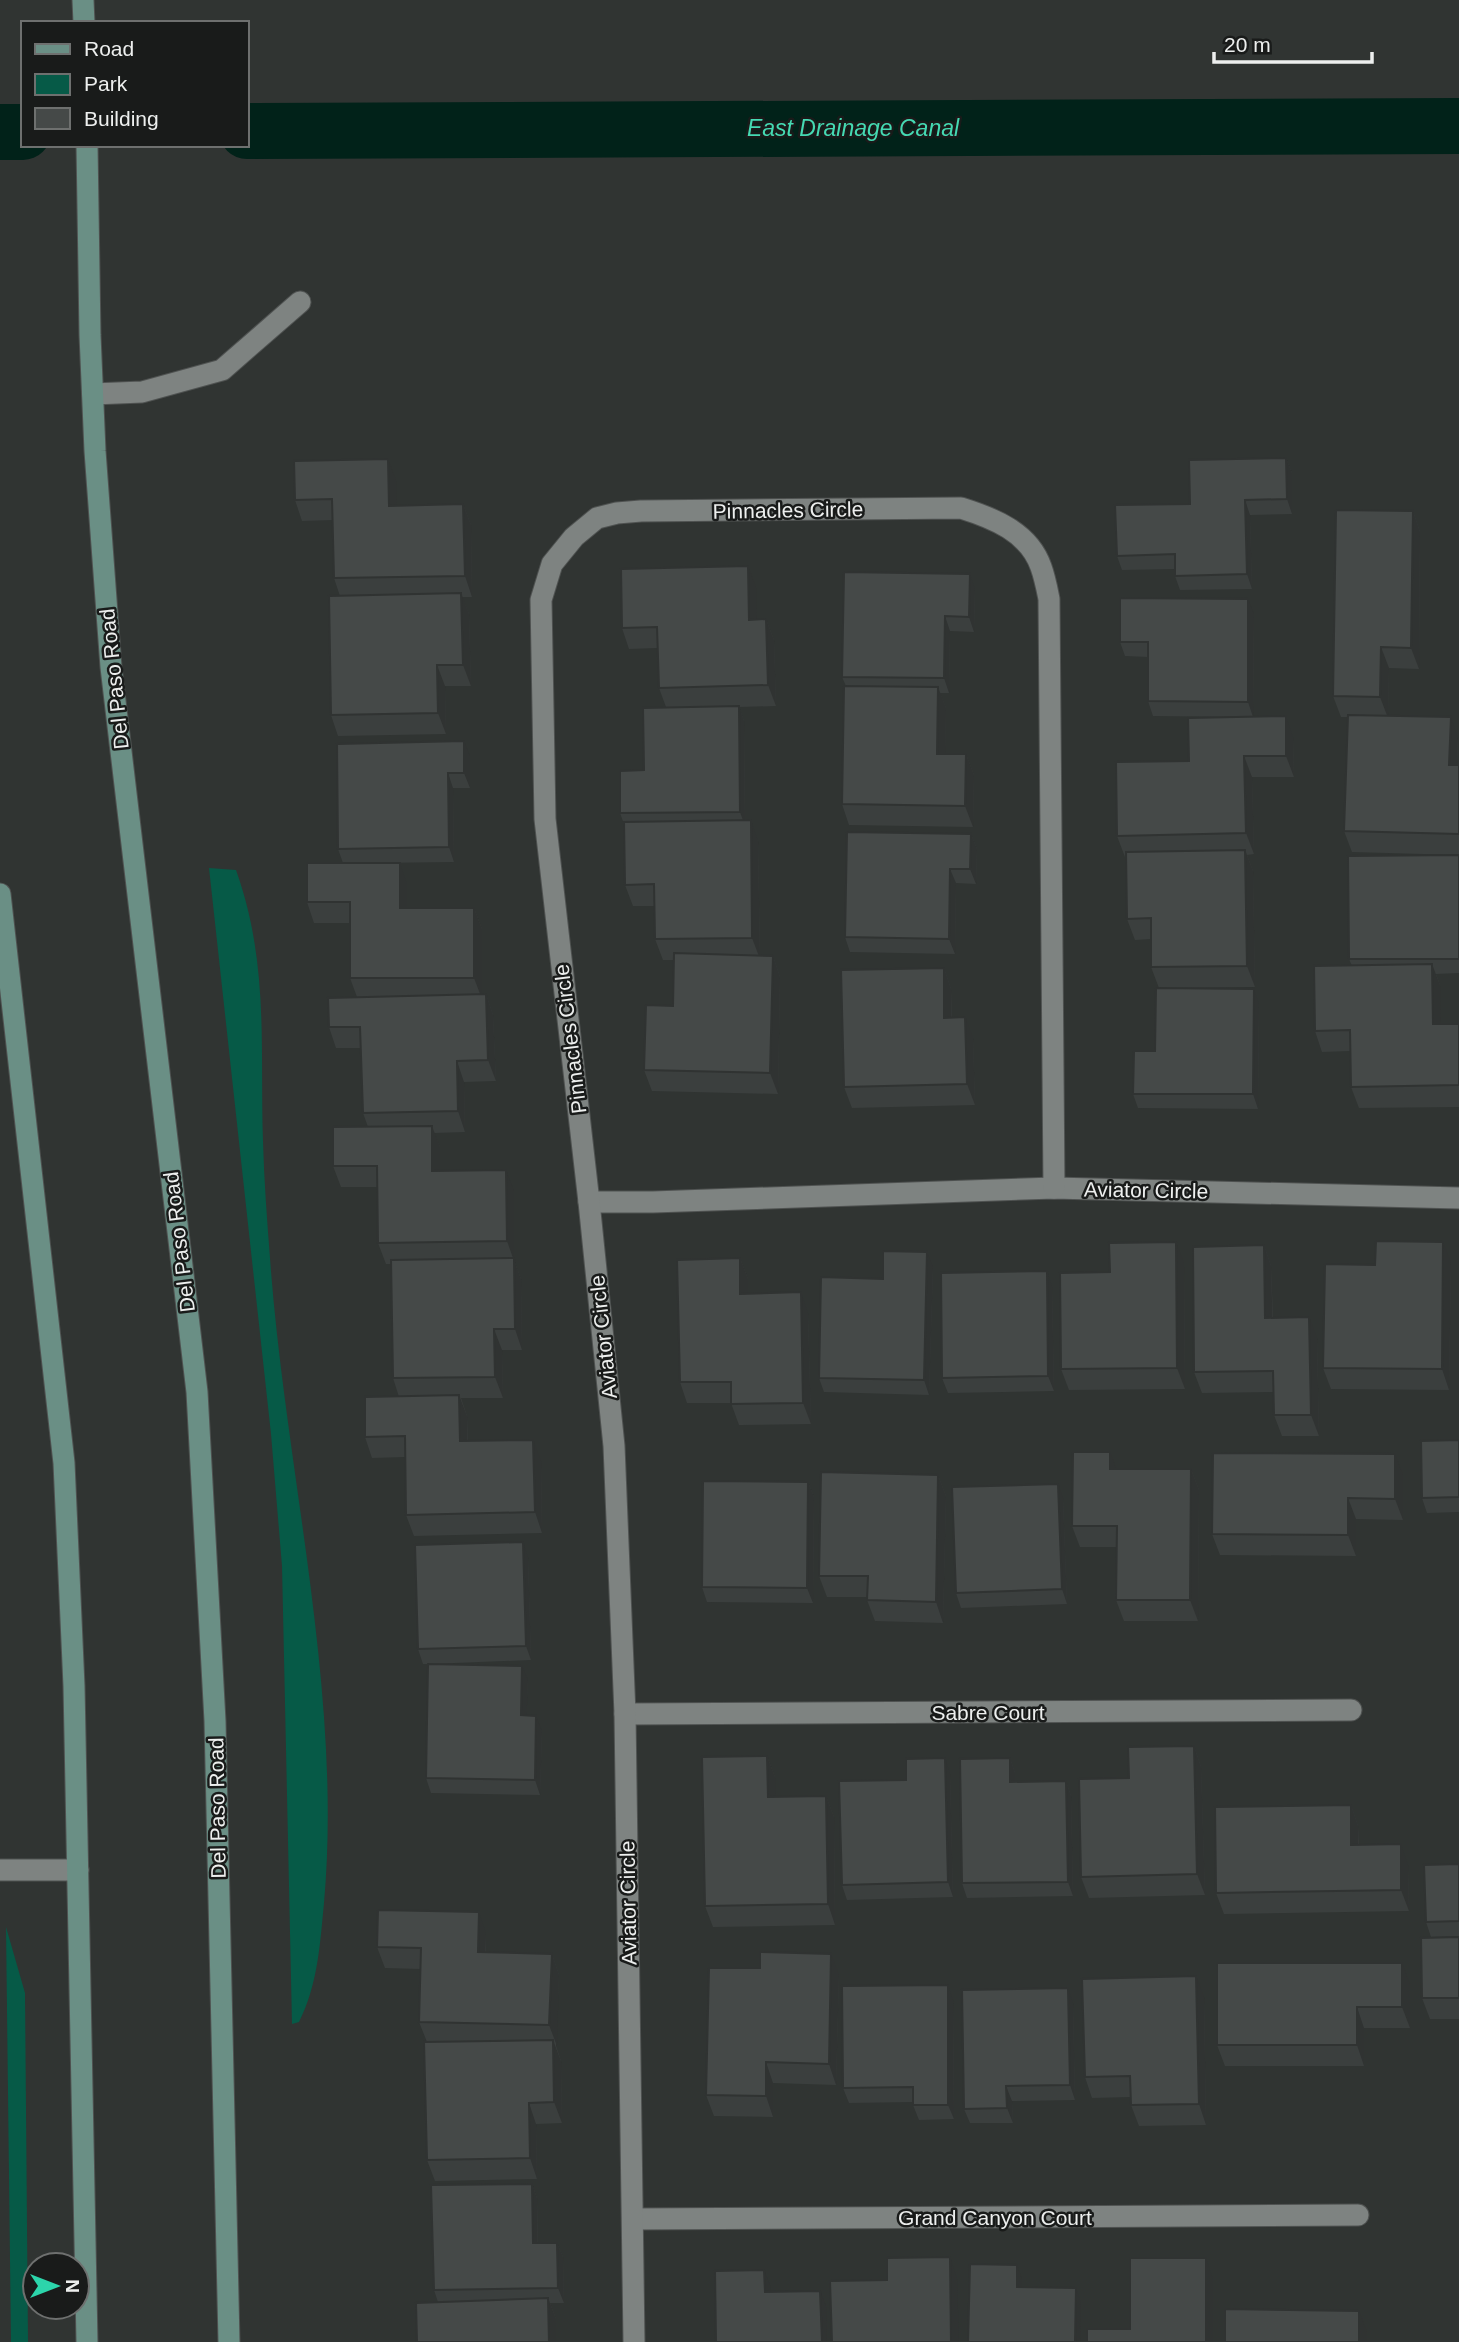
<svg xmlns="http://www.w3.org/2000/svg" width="1459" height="2342" font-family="Helvetica,sans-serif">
<rect width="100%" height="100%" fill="#303432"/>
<g fill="#065a47">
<path d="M209 868 236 870C269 962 260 1046 263 1141 264 1180 267 1219 270 1258 285 1469 343 1691 324 1903 320 1944 318 1984 299 2022L292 2024 282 1566 271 1434Z"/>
<path d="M6 1927 25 1993 28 2342H11Z"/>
</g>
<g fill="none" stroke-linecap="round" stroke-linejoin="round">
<g stroke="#012219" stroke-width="56">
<path d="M247 131 1459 126"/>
<path d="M0 132H23"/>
</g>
<defs>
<g id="lane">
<path d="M93 394 142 392 222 370 300 302"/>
<path d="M0 1870H78"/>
</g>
<g id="street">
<path d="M589 1202H653L1054 1188 1459 1198"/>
<path d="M625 1714 1351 1710"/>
<path d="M633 2219 1358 2215"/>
<path d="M634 2342 625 1714 614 1446 589 1202 545 819 541 600 552 564 574 537 597 518 617 513 641 511 961 508C993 518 1029 532 1041 567 1045 578 1047 589 1049 599L1054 1188"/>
</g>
<g id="secondary">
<path d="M83 0 84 23"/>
<path d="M87 145 90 335 95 451 111 667 197 1392 215 1721 229 2342"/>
<path d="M0 894 64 1463 74 1686 87 2342"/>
</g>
</defs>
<use href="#lane" stroke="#4f5251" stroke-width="23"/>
<use href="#street" stroke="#4f5251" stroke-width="23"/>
<use href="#secondary" stroke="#4f5251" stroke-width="23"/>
<use href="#lane" stroke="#7e8381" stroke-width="21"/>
<use href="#street" stroke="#7e8381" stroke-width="21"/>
<use href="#secondary" stroke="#6a8f85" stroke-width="21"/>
</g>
<g fill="#3b3f3e">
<path d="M1286 458 1292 473V514L1250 515 1252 589 1180 590 1175 576V569L1122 570 1117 556 1190 504Z"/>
<path d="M396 480V506L463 504 471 525 472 597H462L469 614 471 686H445L446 734 338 736 331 715 340 596 334 578 333 520 302 521 295 500Z"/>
<path d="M1413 511 1420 532 1419 669 1389 668 1388 716 1458 738 1457 765H1459V855L1352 852 1344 831 1348 717H1341L1333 696Z"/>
<path d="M756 587V619H766L774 640 776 706 739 707 744 721 745 820 758 841 760 956H773L780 977 778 1094 652 1091 644 1070 673 1006 674 960H663L655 939 654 906H633L625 885 624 824 620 813 644 770 666 707 659 688 657 648 629 649 622 628Z"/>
<path d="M975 589 974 632 950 631 949 693H940L946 708 945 754H966L974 775 973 827 849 825 842 804 846 686 842 677Z"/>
<path d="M1254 614 1253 717 1293 737 1294 777H1252L1254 854 1247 855 1253 871 1255 987 1159 988 1151 967V939L1135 940 1127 919 1126 857H1125L1117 836 1189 761 1243 717 1153 716 1148 701V657L1125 656 1120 642Z"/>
<path d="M470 756V788H453L454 862 373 863 407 884V908H474L482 929V994H486L493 1015 496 1081 464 1082 465 1132 434 1133 440 1147V1171L514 1191V1260L521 1279 522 1350H502L503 1398H461L467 1416 468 1441 541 1461 542 1533 414 1536 406 1515 405 1457 372 1458 365 1437 399 1397 393 1378 391 1264H386L378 1243 377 1187H341L333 1166 368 1127 363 1113 361 1048H336L329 1027 357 997 350 978V923H314L307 902 343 863 338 849Z"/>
<path d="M971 834 977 849 976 884 956 883 955 954 850 952 845 937Z"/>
<path d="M1459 855V973L1436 974 1440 985V1024H1459V1107L1359 1108 1351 1087 1350 1051 1322 1052 1315 1031 1352 966 1349 959Z"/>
<path d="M944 968 951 989 952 1018 973 1038 975 1105 852 1108 844 1087Z"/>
<path d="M1259 1004 1258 1109 1138 1108 1133 1094Z"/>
<path d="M1264 1245 1271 1266 1273 1318 1317 1338 1319 1436H1282L1274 1415V1392L1202 1393 1194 1372Z"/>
<path d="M740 1258 748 1279V1293L808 1313 811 1424 739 1425 731 1403H687L680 1382Z"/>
<path d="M1184 1263 1185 1389 1069 1390 1061 1369 1110 1272Z"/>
<path d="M1451 1263 1449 1390 1331 1389 1323 1368 1375 1265Z"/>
<path d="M933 1267 929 1395 824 1392 819 1378 883 1279Z"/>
<path d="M1052 1286 1054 1391 948 1393 942 1378Z"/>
<path d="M1459 1440V1512L1427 1513 1422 1498Z"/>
<path d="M1116 1469H1191L1199 1490 1198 1621H1124L1116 1600 1117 1547H1080L1072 1526Z"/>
<path d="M938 1475 946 1496 943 1623 875 1621 867 1600V1597H827L819 1576Z"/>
<path d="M1403 1475V1520L1356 1519V1556L1220 1555 1212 1534Z"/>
<path d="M808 1482 814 1497 813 1603 707 1602 702 1587Z"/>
<path d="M1063 1498 1067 1604 961 1608 956 1593Z"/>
<path d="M528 1557 531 1660 430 1664 528 1680 526 1716 542 1731 540 1795 431 1793 426 1778 428 1664H423L418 1649Z"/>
<path d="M1194 1746 1201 1767 1205 1895 1089 1898 1081 1877Z"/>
<path d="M767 1756 775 1777V1797L826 1796 834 1817 835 1925 713 1927 705 1906Z"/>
<path d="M1010 1758 1015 1773V1782L1066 1781 1071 1796 1073 1896 967 1898 962 1883Z"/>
<path d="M950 1773 953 1897 847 1900 842 1885 906 1780Z"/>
<path d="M1351 1805 1358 1826 1359 1845 1408 1865 1409 1911 1224 1914 1216 1893Z"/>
<path d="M1459 1864V1936L1431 1937 1426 1922Z"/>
<path d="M486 1933V1952L552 1954 559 1975 556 2046 561 2061 562 2123 536 2124 537 2179 435 2181 427 2160V2042L419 2022 420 1969 385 1968 377 1947Z"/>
<path d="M1459 1937V2019H1430L1422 1998Z"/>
<path d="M839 1975 836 2085 773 2083V2117L714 2116 706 2095Z"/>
<path d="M1410 1984V2028H1364V2066H1225L1217 2045Z"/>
<path d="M1204 1997 1206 2125 1139 2126 1131 2105V2097L1092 2098 1085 2077Z"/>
<path d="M953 2000 954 2119 919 2120 913 2105V2102L849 2103 843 2088Z"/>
<path d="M1073 2003 1075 2100 1012 2101 1013 2123H970L964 2109Z"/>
<path d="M532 2184 537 2198 538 2243H557L563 2257 564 2303H550L556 2319 438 2302 434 2290Z"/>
</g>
<g fill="#303332">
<path d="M1286 458 1292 473V514L1287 499Z"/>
<path d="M388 459 396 480 397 527 389 506Z"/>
<path d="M1245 500 1250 515 1252 589 1247 574Z"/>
<path d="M463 504 471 525 472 597 465 576Z"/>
<path d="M1413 511 1420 532 1419 669 1411 648Z"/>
<path d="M748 566 756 587 757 641 749 620Z"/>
<path d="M970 574 975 589 974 632 969 617Z"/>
<path d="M461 593 469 614 471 686 463 665Z"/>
<path d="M1248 599 1254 614 1253 717 1248 702Z"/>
<path d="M945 616 950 631 949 693 944 678Z"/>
<path d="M766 619 774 640 776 706 768 685Z"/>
<path d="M1381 647 1389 668 1388 718 1380 697Z"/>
<path d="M437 665 445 686 446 734 438 713Z"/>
<path d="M938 687 946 708 945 775 937 754Z"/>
<path d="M739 706 744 721 745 826 740 812Z"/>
<path d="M1286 716 1293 737 1294 777 1286 756Z"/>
<path d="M1451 717 1458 738 1456 786 1449 765Z"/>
<path d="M464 741 470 756V788L464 773Z"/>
<path d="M966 754 974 775 973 827 965 806Z"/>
<path d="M1244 756 1252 777 1254 854 1246 833Z"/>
<path d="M448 773 453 788 454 862 449 847Z"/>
<path d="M751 820 758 841 760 959 752 938Z"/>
<path d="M971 834 977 849 976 884 970 869Z"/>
<path d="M1245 850 1253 871 1255 987 1247 966Z"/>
<path d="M400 863 407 884V929L400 908Z"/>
<path d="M950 869 956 883 955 954 949 939Z"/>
<path d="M474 908 482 929V999L474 978Z"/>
<path d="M773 956 780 977 778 1094 770 1073Z"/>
<path d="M1432 964 1440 985 1441 1045 1433 1024Z"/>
<path d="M944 968 951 989 952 1039 944 1018Z"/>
<path d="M1254 989 1259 1004 1258 1109 1253 1094Z"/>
<path d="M486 994 493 1015 496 1081 488 1060Z"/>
<path d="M965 1017 973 1038 975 1105 967 1084Z"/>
<path d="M457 1061 464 1082 465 1132 458 1111Z"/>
<path d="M432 1126 440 1147V1192L432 1171Z"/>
<path d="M506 1170 514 1191V1260L521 1279 522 1350 515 1329 514 1261 507 1241Z"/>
<path d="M1176 1242 1184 1263 1185 1389 1177 1368Z"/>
<path d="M1443 1242 1451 1263 1449 1390 1442 1369Z"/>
<path d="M1264 1245 1271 1266 1273 1339 1265 1318Z"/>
<path d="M927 1252 933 1267 929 1395 924 1380Z"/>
<path d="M740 1258 748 1279V1315L740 1294Z"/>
<path d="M1047 1271 1052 1286 1054 1391 1048 1376Z"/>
<path d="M801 1292 808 1313 811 1424 803 1403Z"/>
<path d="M1309 1317 1317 1338 1319 1436 1311 1415Z"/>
<path d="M494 1329 502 1350 503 1398 495 1377Z"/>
<path d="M459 1395 467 1416 468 1462 460 1441Z"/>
<path d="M533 1440 541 1461 542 1533 535 1512Z"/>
<path d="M1110 1452 1118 1473 1110 1469Z"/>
<path d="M1395 1454 1403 1475V1520L1395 1499Z"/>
<path d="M1191 1469 1199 1490 1198 1621 1190 1600Z"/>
<path d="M938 1475 946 1496 943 1623 936 1602Z"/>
<path d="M808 1482 814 1497 813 1603 807 1588Z"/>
<path d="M1058 1484 1063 1498 1067 1604 1062 1589Z"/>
<path d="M1348 1498 1356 1519V1556L1348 1535Z"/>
<path d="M523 1542 528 1557 531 1660 526 1646Z"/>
<path d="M522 1666 528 1680 526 1730 521 1715Z"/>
<path d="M536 1716 542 1731 540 1795 535 1780Z"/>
<path d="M1194 1746 1201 1767 1205 1895 1197 1874Z"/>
<path d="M767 1756 775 1777 776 1818 768 1797Z"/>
<path d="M945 1758 950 1773 953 1897 948 1882Z"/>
<path d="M1010 1758 1015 1773V1797L1010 1782Z"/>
<path d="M1066 1781 1071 1796 1073 1896 1068 1882Z"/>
<path d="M826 1796 834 1817 835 1925 828 1904Z"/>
<path d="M1351 1805 1358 1826 1359 1866 1351 1845Z"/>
<path d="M1401 1844 1408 1865 1409 1911 1401 1890Z"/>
<path d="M479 1912 486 1933 485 1973 478 1952Z"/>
<path d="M552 1954 559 1975 557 2046 549 2025Z"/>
<path d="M831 1954 839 1975 836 2085 829 2064Z"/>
<path d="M1402 1963 1410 1984V2028L1402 2007Z"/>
<path d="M1196 1976 1204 1997 1206 2125 1199 2104Z"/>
<path d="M948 1985 953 2000 954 2119 948 2105Z"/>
<path d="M1068 1988 1073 2003 1075 2100 1070 2085Z"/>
<path d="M1357 2007 1364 2028V2066L1357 2045Z"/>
<path d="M553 2040 561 2061 562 2123 554 2102Z"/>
<path d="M766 2062 773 2083V2117L766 2096Z"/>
<path d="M1006 2086 1012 2101 1013 2123 1007 2108Z"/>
<path d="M529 2103 536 2124 537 2179 530 2158Z"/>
<path d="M532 2184 537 2198 538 2258 533 2243Z"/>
<path d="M557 2243 563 2257 564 2303 558 2288Z"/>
<path d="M950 2257 957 2278 959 2342H951Z"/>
<path d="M1206 2258 1213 2279V2342H1206Z"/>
<path d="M1017 2265 1022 2279V2301L1017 2287Z"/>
<path d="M764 2270 770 2285 771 2307 765 2292Z"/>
<path d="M1076 2288 1081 2303 1080 2342H1075Z"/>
<path d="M820 2291 826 2306 827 2342H822Z"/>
<path d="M548 2298 556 2319V2342H549Z"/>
<path d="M1359 2311 1367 2332V2342H1359Z"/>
</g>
<g fill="#454948" stroke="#303332" stroke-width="2">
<path d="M1286 458 1287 499 1245 500 1247 574 1175 576V554L1117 556 1115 505 1190 504 1189 460Z"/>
<path d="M388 459 389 506 463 504 465 576 334 578 332 499 295 500 294 461Z"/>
<path d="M1336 510 1413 511 1411 648 1381 647 1380 697 1333 696Z"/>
<path d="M748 566 749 620 766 619 768 685 659 688 657 627 622 628 621 569Z"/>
<path d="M844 572 970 574 969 617 945 616 944 678 842 677Z"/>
<path d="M461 593 463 665H437L438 713 331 715 329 596Z"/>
<path d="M1120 598 1248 599V702L1148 701V642H1120Z"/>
<path d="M844 686 938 687 937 754H966L965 806 842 804Z"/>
<path d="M739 706 740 812 620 813V771L644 770 643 708Z"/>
<path d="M1348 715 1451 717 1449 765H1459V834L1344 831Z"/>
<path d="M1286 716V756H1244L1246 833 1117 836 1116 762 1189 761 1188 718Z"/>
<path d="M464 741V773H448L449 847 338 849 337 744Z"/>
<path d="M751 820 752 938 655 939 654 884 625 885 624 822Z"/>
<path d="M847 832 971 834 970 869H950L949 939 845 937Z"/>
<path d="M1245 850 1247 966 1151 967V918L1127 919 1126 852Z"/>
<path d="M1459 855V959H1349L1348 856Z"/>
<path d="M307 863H400V908H474V978H350V902H307Z"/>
<path d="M674 953 773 956 770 1073 644 1070 646 1005 673 1006Z"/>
<path d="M1432 964 1433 1024H1459V1085L1351 1087 1350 1030 1315 1031 1314 966Z"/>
<path d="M944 968V1018L965 1017 967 1084 844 1087 841 970Z"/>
<path d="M1156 988 1254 989 1253 1094H1133L1134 1051H1155Z"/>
<path d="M486 994 488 1060 457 1061 458 1111 363 1113 360 1027H329L328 998Z"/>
<path d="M432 1126V1171L506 1170 507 1241 378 1243 377 1166H333V1127Z"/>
<path d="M1376 1241 1443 1242 1442 1369 1323 1368 1325 1264 1375 1265Z"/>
<path d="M1176 1242 1177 1368 1061 1369 1060 1273 1110 1272 1109 1243Z"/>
<path d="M1264 1245 1265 1318 1309 1317 1311 1415H1274L1273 1371 1194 1372 1193 1247Z"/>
<path d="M883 1251 927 1252 924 1380 819 1378 821 1277 883 1279Z"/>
<path d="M514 1258 515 1329H494L495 1377 393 1378 391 1260Z"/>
<path d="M740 1258V1294L801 1292 803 1403 731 1404V1382H680L677 1260Z"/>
<path d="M1047 1271 1048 1376 942 1378 941 1273Z"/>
<path d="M459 1395 460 1441 533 1440 535 1512 406 1515 405 1436 365 1437V1397Z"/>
<path d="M1459 1440V1497L1422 1498 1421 1441Z"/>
<path d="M1073 1452H1110V1469H1191L1190 1600H1116L1117 1526H1072Z"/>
<path d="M1213 1453 1395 1454V1499L1348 1498V1535L1212 1534Z"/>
<path d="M821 1472 938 1475 936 1602 867 1600 868 1576H819Z"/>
<path d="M703 1481 808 1482 807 1588 702 1587Z"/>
<path d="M1058 1484 1062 1589 956 1593 952 1487Z"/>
<path d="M523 1542 526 1646 418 1649 415 1545Z"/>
<path d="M428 1664 522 1666 521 1715 536 1716 535 1780 426 1778Z"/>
<path d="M1194 1746 1197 1874 1081 1877 1079 1779 1129 1778 1128 1747Z"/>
<path d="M767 1756 768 1797 826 1796 828 1904 705 1906 702 1757Z"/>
<path d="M945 1758 948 1882 842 1885 839 1781 906 1780V1759Z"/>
<path d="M1010 1758V1782L1066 1781 1068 1882 962 1883 960 1759Z"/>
<path d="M1351 1805V1845L1401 1844V1890L1216 1893 1215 1807Z"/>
<path d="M1459 1864V1921L1426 1922 1424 1865Z"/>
<path d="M378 1910 479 1912 478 1952 552 1954 549 2025 419 2022 421 1948 377 1947Z"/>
<path d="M1459 1937V1998H1422L1421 1938Z"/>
<path d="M760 1952 831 1954 829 2064 766 2062V2096L706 2095 709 1968H760Z"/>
<path d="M1217 1963H1402V2007H1357V2045H1217Z"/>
<path d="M1196 1976 1199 2104 1131 2105 1130 2076 1085 2077 1082 1979Z"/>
<path d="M948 1985V2105H913V2087L843 2088 842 1986Z"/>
<path d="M1068 1988 1070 2085 1006 2086 1007 2108 964 2109 962 1990Z"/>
<path d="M553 2040 554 2102 529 2103 530 2158 427 2160 424 2042Z"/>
<path d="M532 2184 533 2243H557L558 2288 434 2290 431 2185Z"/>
<path d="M950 2257 951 2342H832L830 2281 887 2280V2258Z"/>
<path d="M1130 2258H1206V2342H1087V2329H1130Z"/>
<path d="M970 2264 1017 2265V2287L1076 2288 1075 2342H968Z"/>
<path d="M764 2270 765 2292 820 2291 822 2342H716L715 2271Z"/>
<path d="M548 2298 549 2342H417L416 2303Z"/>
<path d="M1225 2309 1359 2311V2342H1372H1225Z"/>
</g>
<g text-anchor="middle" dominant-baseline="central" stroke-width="5" stroke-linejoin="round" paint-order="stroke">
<g font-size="21" fill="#edefee" stroke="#191b1a">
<text transform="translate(788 510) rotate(-1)">Pinnacles Circle</text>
<text transform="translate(114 679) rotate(-96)">Del Paso Road</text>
<text transform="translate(570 1039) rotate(-97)">Pinnacles Circle</text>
<text transform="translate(1146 1190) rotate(1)">Aviator Circle</text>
<text transform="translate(179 1242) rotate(-97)">Del Paso Road</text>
<text transform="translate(603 1337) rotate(-96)">Aviator Circle</text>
<text x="988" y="1712">Sabre Court</text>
<text transform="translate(217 1808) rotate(-91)">Del Paso Road</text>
<text transform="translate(628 1903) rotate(-91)">Aviator Circle</text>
<text x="995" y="2217">Grand Canyon Court</text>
</g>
<g font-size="23" font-style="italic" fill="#45dab3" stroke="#191b1a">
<text x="853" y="128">East Drainage Canal</text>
</g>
</g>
<rect x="21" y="21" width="228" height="126" fill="#191b1a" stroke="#6e706f" stroke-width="2"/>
<rect x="35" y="44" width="35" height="10" fill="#6a8f85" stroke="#6e706f" stroke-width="2"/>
<text x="84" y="56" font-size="21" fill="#edefee">Road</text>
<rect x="35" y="74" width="35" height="21" fill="#065a47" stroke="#6e706f" stroke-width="2"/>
<text x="84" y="91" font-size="21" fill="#edefee">Park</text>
<rect x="35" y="108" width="35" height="21" fill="#454948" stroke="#6e706f" stroke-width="2"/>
<text x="84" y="126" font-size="21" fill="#edefee">Building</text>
<g transform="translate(56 2286) rotate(90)"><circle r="33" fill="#191b1a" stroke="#6e706f" stroke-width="2"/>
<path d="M0-5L12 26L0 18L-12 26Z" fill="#2cd5ab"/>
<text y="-10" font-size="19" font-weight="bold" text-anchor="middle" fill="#edefee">N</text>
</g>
<path d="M1214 52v10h158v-10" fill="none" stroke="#edefee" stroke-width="3.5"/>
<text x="1224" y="52" font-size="21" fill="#edefee" stroke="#191b1a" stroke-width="5" paint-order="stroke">20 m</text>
</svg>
